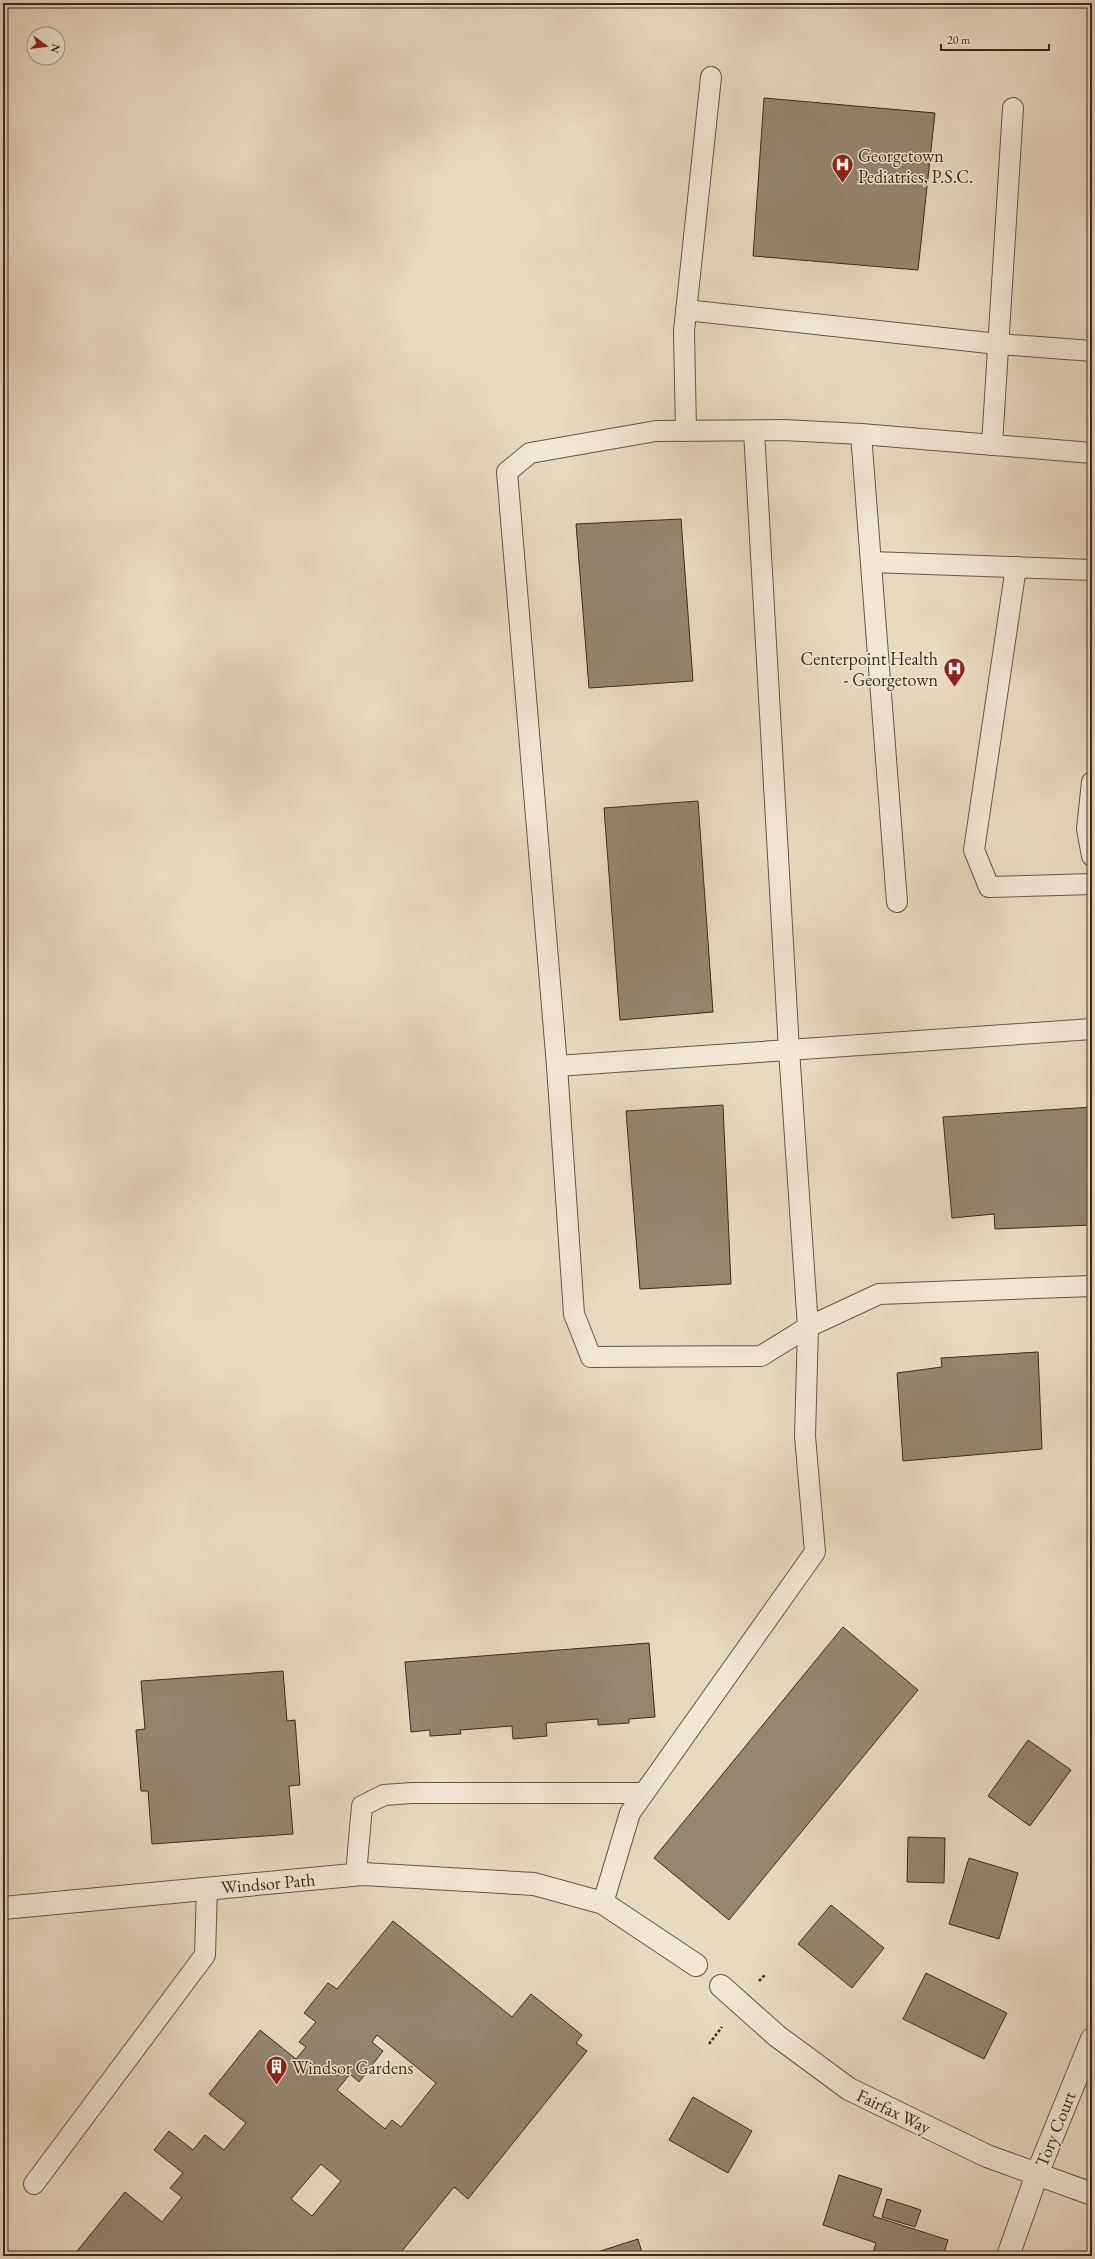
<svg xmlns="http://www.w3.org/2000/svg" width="1095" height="2259" font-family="'EB Garamond',serif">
<rect width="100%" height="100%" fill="#e8dabf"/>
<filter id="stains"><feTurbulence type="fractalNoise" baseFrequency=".005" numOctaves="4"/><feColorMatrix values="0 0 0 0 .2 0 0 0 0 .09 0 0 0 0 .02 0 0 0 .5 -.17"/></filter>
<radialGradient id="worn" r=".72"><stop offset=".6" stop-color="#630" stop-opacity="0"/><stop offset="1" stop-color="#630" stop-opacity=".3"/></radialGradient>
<g fill="#948671" stroke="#392c1c" fill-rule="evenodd">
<path d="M764 98 935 113 918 270 753 256Z"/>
<path d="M681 519 693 681 589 688 576 524Z"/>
<path d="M698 801 713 1012 620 1020 604 808Z"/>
<path d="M723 1105 731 1284 640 1289 626 1111Z"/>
<path d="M1092 1107V1206L1089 1207 1091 1225 995 1229 994 1214 952 1218 943 1117Z"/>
<path d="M1038 1352 1042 1449 903 1461 897 1373 942 1367 941 1358Z"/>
<path d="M843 1627 918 1690 729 1920 654 1858Z"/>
<path d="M649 1643 655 1717 629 1719V1723L598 1725V1719L546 1723 547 1736 513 1739 512 1726 460 1730 461 1734 430 1736V1730L411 1732 405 1662Z"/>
<path d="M283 1671 287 1721 295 1720 300 1785 289 1786 293 1834 152 1844 148 1791H141L136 1730 145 1729 141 1681Z"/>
<path d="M1028 1740 1071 1770 1030 1826 988 1796Z"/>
<path d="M908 1837 945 1838 944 1883 907 1882Z"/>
<path d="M969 1858 1018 1873 999 1939 949 1924Z"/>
<path d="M831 1905 884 1948 852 1988 798 1944Z"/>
<path d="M393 1921 512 2017 531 1994 582 2035 576 2043 587 2051 468 2199 454 2187 398 2256H254L249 2252 246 2256H73L125 2192 162 2222 182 2197 170 2188 183 2173 154 2150 169 2131 193 2150 205 2135 224 2150 246 2123 209 2094 260 2030 296 2059 306 2047 299 2042 316 2022 304 2013 328 1983 337 1989ZM377 2035 436 2083 401 2127 392 2120 385 2129 337 2090 350 2074 359 2082 383 2051 372 2042ZM321 2164 341 2181 312 2216 291 2199Z"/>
<path d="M926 1973 1007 2013 984 2059 903 2019Z"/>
<path d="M693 2097 752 2131 728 2173 669 2140Z"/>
<path d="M839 2175 882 2189 873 2216 948 2240 943 2256H872L876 2243 823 2225Z"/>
<path d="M887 2199 921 2210 915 2227 882 2217Z"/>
<path d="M638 2239 643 2256H585Z"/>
</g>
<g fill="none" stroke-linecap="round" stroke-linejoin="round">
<defs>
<g id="lane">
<path d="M686 310 998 344 1092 351"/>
<path d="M686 431 684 331 711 77"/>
<path d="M861 434 897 902"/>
<path d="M992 445 1013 108"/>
<path d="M1092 453 861 434 783 430 656 431 530 453 507 472 557 1066 574 1314 591 1357 761 1356 808 1327 879 1294 1092 1286"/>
<path d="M871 562 1092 570"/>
<path d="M1016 567 974 850 989 887 1092 884"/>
<path d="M1092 782 1087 829 1092 856"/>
<path d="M557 1066 1092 1029"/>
<path d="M356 1874 362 1806 384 1795 412 1793H644"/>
<path d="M603 1903 630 1813 815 1552 805 1436 808 1327 789 1050 754 431"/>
<path d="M34 2184 205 1955 207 1888"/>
</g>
<g id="street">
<path d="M3 1908 363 1874 534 1884 603 1903 696 1965"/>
<path d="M721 1986 777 2036 849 2089 987 2156 1092 2194"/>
<path d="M1008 2256 1037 2174 1092 2039"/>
</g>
</defs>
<use href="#lane" stroke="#655845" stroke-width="22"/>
<use href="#street" stroke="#655845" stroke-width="24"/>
<g stroke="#392c1c" stroke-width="2.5" stroke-dasharray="3 2" stroke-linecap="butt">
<path d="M759 1981 765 1975"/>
<path d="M709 2044 722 2027"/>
</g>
<use href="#lane" stroke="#f0e7d5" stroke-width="20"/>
<use href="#street" stroke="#f0e7d5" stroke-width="22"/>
</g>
<defs>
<symbol id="hospital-pin" viewBox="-11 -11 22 30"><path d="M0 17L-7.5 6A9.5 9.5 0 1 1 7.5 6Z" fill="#8f2418" stroke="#f0e7d5"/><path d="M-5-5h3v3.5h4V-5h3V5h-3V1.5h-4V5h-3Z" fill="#fff"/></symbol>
<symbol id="building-pin" viewBox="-11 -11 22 30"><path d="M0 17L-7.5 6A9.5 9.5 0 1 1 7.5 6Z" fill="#8f2418" stroke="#f0e7d5"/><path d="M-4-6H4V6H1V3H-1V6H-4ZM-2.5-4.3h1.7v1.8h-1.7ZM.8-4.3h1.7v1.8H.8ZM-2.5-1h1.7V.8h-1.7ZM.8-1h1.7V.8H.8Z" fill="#fff"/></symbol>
</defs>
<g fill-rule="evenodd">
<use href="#hospital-pin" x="830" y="152" width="25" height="34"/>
<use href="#hospital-pin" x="942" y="656" width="25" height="34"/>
<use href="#building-pin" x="264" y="2054" width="25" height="34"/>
</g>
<g text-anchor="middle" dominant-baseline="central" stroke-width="3" stroke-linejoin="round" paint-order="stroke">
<g font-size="18" fill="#392c1c" stroke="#f0e7d5" text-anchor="start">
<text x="858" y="155">Georgetown<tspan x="858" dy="21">Pediatrics, P.S.C.</tspan></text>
<text x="938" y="658" text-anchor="end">Centerpoint Health<tspan x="938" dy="21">- Georgetown</tspan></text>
<text x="292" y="2067">Windsor Gardens</text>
</g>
<g font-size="18" fill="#392c1c" stroke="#f0e7d5">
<text transform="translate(268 1883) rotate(-5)">Windsor Path</text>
<text transform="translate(894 2111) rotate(26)">Fairfax Way</text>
<text transform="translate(1055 2129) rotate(-68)">Tory Court</text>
</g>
</g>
<rect width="1095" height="2259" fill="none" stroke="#e8dabf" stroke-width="16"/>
<rect x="4" y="4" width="1087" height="2251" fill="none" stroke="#392c1c" stroke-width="2"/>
<rect x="8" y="8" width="1079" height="2243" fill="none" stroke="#392c1c"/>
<g transform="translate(46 46) rotate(105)"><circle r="19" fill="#f0e7d5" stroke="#a79c8b"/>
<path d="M0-3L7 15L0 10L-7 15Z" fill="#8f2418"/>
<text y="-6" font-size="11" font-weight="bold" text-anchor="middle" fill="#392c1c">N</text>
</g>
<path d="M941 44v6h108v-6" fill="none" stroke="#392c1c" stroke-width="2"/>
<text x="947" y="44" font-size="12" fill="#392c1c" stroke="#f0e7d5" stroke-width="3" paint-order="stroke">20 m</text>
<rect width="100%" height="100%" filter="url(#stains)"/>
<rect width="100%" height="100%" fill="url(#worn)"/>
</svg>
